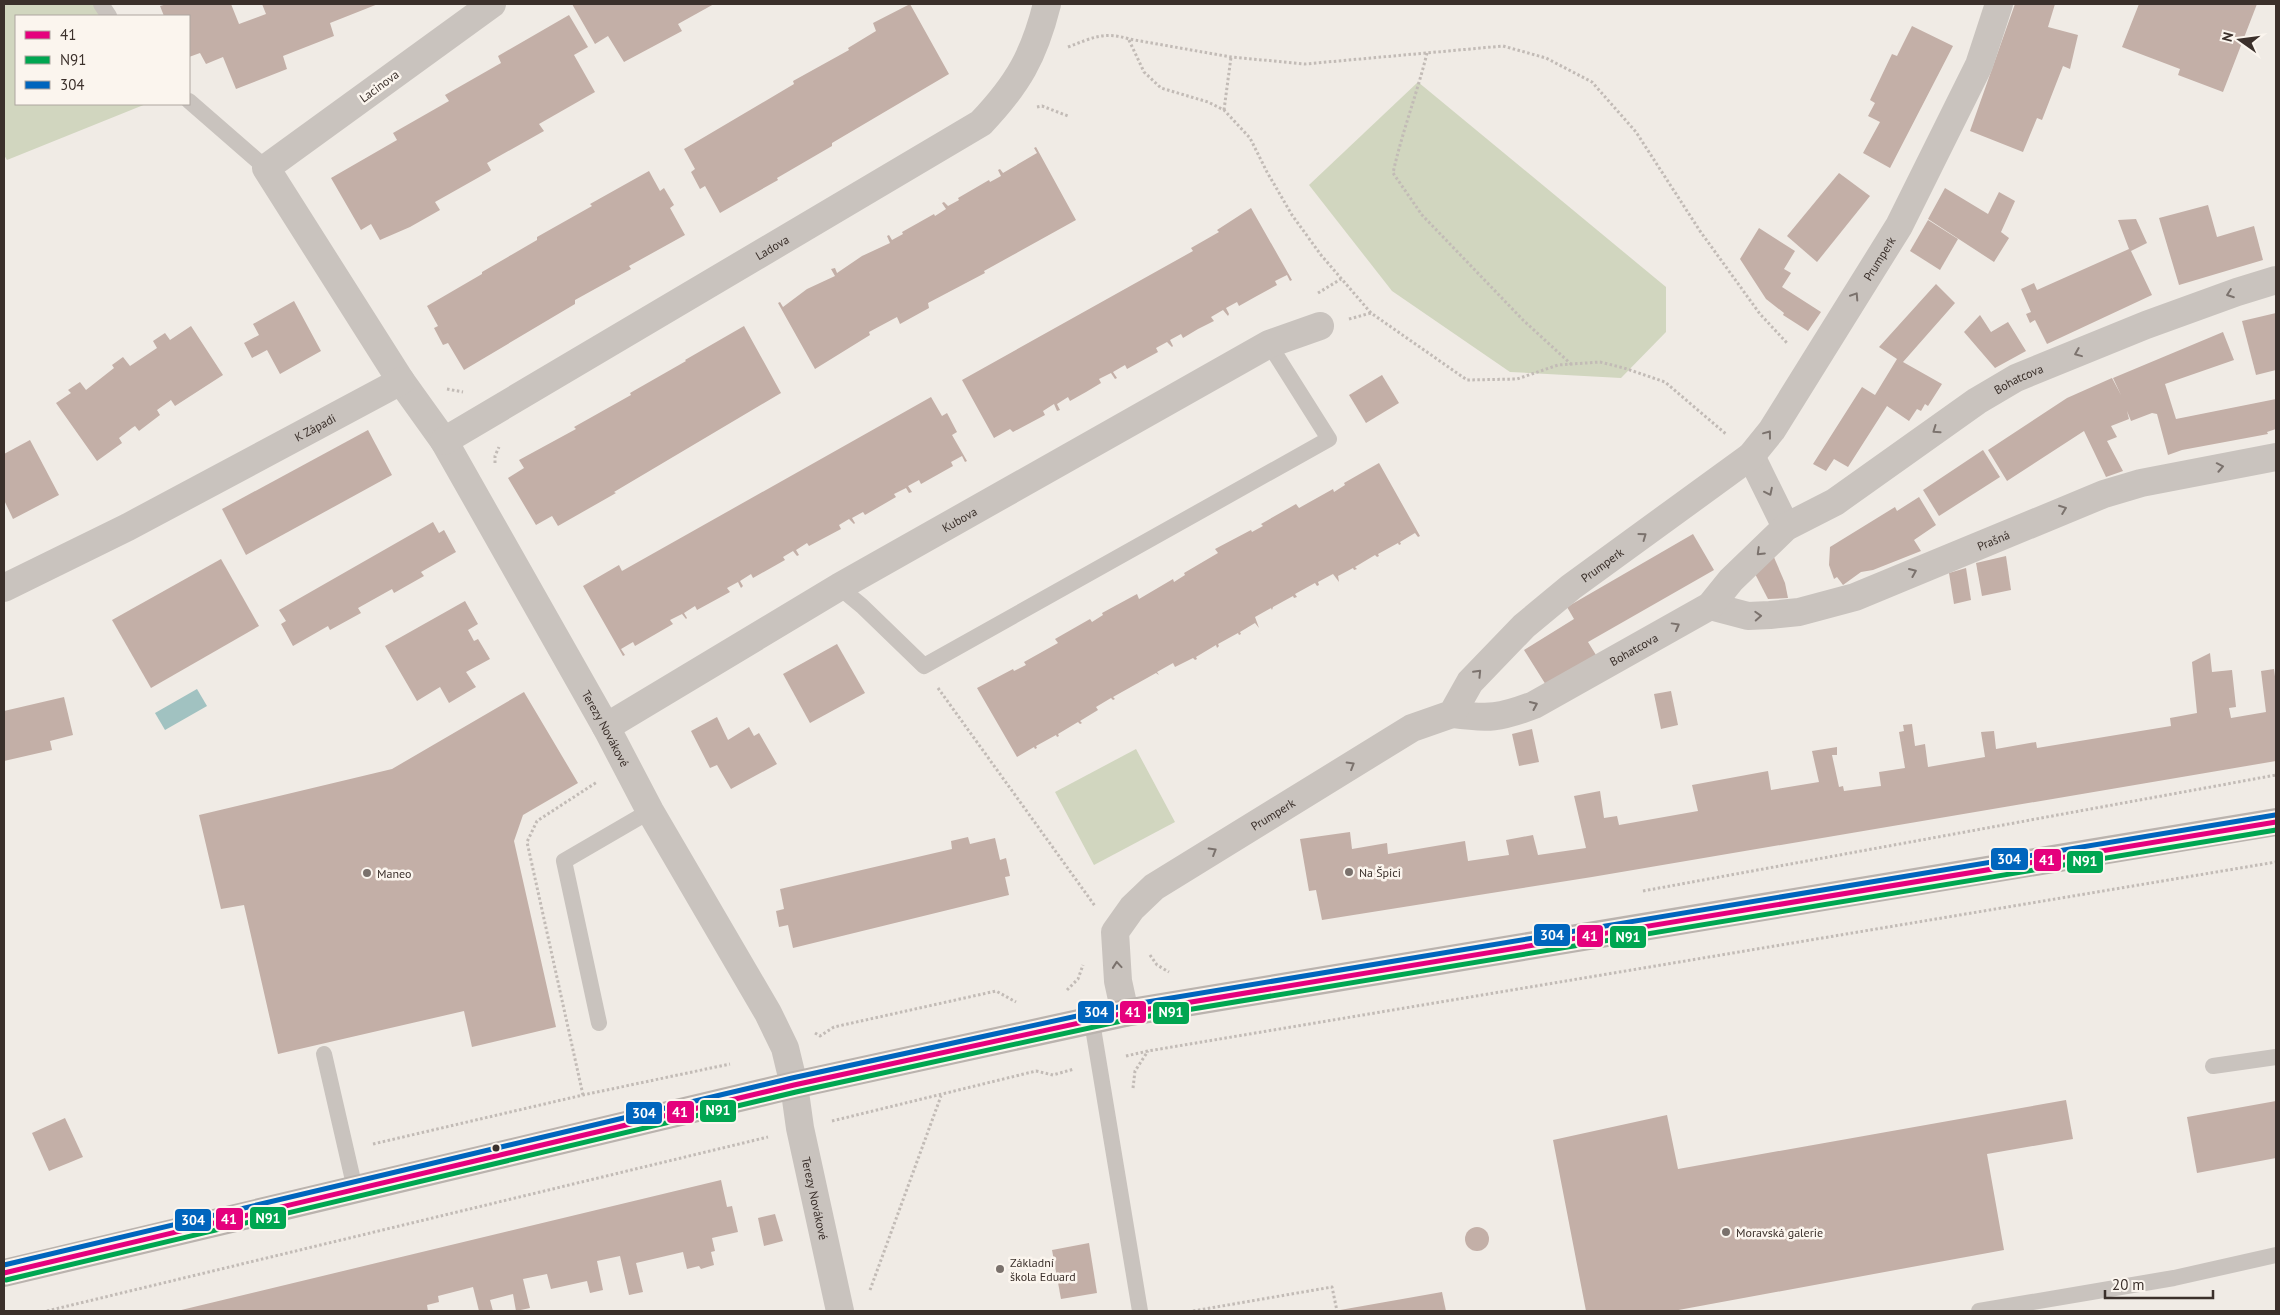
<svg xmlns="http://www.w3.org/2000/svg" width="2280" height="1315" font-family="'PT Sans',sans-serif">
<rect width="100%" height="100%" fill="#f0ebe5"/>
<g fill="#d1d6bf">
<path d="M4 4H93L102 16H16V104H146L7 160 4 155Z"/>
<path d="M1418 82 1666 287V332L1621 378 1510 372 1392 291 1309 185Z"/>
<path d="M1136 749 1175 822 1094 865 1055 792Z"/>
</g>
<path fill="#a1c2c1" d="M197 689 207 706 165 730 155 713Z"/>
<g fill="#c3afa7">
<path d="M167 4H231L239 24 266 14 262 4H378L330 23 334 36 283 56 287 69 236 89 223 57 206 64 200 53 189 57V16H164L160 6Z"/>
<path d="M572 4H714L678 24 682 31 624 62 608 36 595 44Z"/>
<path d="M910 4 949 74 832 143V146L777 178 778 180 720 213 705 186 700 189 691 172 695 169 684 149 794 84 793 81 849 50 848 48 876 31 873 23Z"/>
<path d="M2015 4H2055L2048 27 2078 35 2070 69 2063 66 2042 120 2037 118 2023 152 1970 131Z"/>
<path d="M2139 4H2257L2223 92 2178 75 2180 69 2122 47Z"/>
<path d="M569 15 588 47 574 55 595 92 539 124 544 131 487 163 491 170 490 171 435 202 440 210 410 227 380 240 371 224 361 230 331 178 397 140 393 133 449 101 445 95 501 63 498 56Z"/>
<path d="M1912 26 1953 46 1890 168 1863 153 1880 122 1868 116 1875 103 1870 100 1892 54 1897 56Z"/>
<path d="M1036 147 1076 220 984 271 985 273 928 303 929 308 900 324 897 317 869 332 870 335 815 369 778 303 780 302 783 307 807 289 835 276 831 269 835 268 837 273 862 256 890 243 887 236 889 235 892 240 903 234 902 232 934 214 935 216 946 209 942 203 944 202 948 206 959 200 958 198 989 180 990 182 1001 176 998 170 1000 169 1003 173 1037 153 1034 148Z"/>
<path d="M649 171 660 191 664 188 674 205 670 208 685 235 629 266 631 269 575 300V304L464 370 448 343 443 345 434 328 438 326 427 306 482 274V272L537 240V237L592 206 590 204Z"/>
<path d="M1839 173 1870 196 1817 262 1787 236Z"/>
<path d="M1945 188 1988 214 1999 192 2015 201 2001 232 2009 238 1994 262 1928 219Z"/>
<path d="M2208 205 2217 237 2254 226 2263 260 2179 285 2159 218Z"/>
<path d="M1251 208 1292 280 1290 281 1287 275 1275 281 1277 285 1255 297 1239 306 1237 302 1226 308 1229 314 1228 316 1223 310 1211 317 1214 321 1198 329 1183 338 1181 334 1170 340 1173 346 1172 347 1167 342 1156 348 1158 352 1127 369 1125 365 1113 372 1117 378 1115 379 1111 373 1099 379 1101 383 1086 392 1070 401 1068 397 1057 404 1060 410 1057 411 1054 404 1043 411 1045 415 1013 432 1010 429 994 438 962 380 1193 251 1191 248 1219 232 1217 230Z"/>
<path d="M2136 219 2147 243 2131 251 2152 295 2047 344 2035 320 2030 323 2026 314 2031 312 2021 289 2034 283 2037 290 2129 249 2118 220Z"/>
<path d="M1928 220 1958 239 1940 270 1910 251Z"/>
<path d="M1759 228 1795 251 1784 269 1791 273 1782 287 1821 312 1808 331 1783 315 1784 313 1766 299 1740 259Z"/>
<path d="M1936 284 1955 303 1903 362 1942 384 1928 406 1925 404 1921 411 1917 409 1909 421 1887 406 1848 467 1834 459 1826 471 1813 464 1862 387 1875 395 1897 359 1879 347Z"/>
<path d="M294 301 321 351 280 374 267 350 252 358 244 343 259 335 253 324Z"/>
<path d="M2276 313V370L2256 375 2242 321Z"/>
<path d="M1980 315 1991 332 2008 322 2026 351 1995 368 1964 332Z"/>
<path d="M191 326 223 375 175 406 171 400 157 410 160 415 139 431 135 426 132 428 119 438 122 443 97 461 56 403 71 393 68 390 80 382 86 390 114 368 112 365 123 357 130 366 157 348 153 341 165 333 170 340Z"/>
<path d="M744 326 781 393 614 492 616 493 558 526 552 516 536 525 508 478 524 468 519 460 576 429 574 427 631 395 630 393 686 361 685 360Z"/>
<path d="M2223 332 2234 360 2165 384 2176 419 2276 399V429L2267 432 2268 434 2182 450 2168 455 2157 414 2152 413 2131 421 2127 411 2129 419 2111 426 2117 437 2107 441 2123 471 2106 477 2084 431 2007 481 1988 450 2067 398 2112 378 2121 395 2113 378Z"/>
<path d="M1382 375 1399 403 1366 423 1349 395Z"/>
<path d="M931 397 942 416 947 413 957 432 952 435 967 461 965 462 962 456 951 462 953 466 921 484 919 480 908 486 912 492 909 493 906 488 894 494 896 497 865 515 863 512 852 518 855 523 854 524 849 519 839 525 841 529 809 546 807 543 796 550 799 555 797 556 793 551 783 557 785 560 753 578 751 574 740 581 743 586 741 588 738 582 727 588 730 592 697 610 695 606 684 613 687 618 686 619 682 614 670 620 673 624 635 646 633 642 621 649 625 655 623 656 583 586 619 565 622 571Z"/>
<path d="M368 430 392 475 246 555 222 509Z"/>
<path d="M30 440 59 495 13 519 4 500V454Z"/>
<path d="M1983 450 2000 477 1939 516 1923 490Z"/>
<path d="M1379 463 1420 536 1418 537 1415 533 1400 542 1401 544 1399 545 1398 543 1378 554 1379 556 1377 557 1375 555 1355 567 1357 569 1354 570 1353 568 1338 576 1339 582 1333 574 1318 582 1319 585 1317 586 1315 583 1295 594 1297 597 1294 598 1293 596 1273 607 1272 610 1271 608 1255 617 1259 628 1255 623 1240 632 1241 634 1239 635 1238 633 1218 644 1219 646 1217 648 1216 645 1196 657 1197 659 1195 660 1193 658 1175 667 1173 663 1157 672 1159 675 1156 673 1113 697 1115 699 1113 700 1111 698 1096 707 1098 710 1080 721 1082 723 1080 724 1078 722 1058 734 1059 736 1057 737 1056 735 1036 746 1037 748 1035 749 1034 747 1017 757 977 688 1013 669 1014 671 1026 665 1024 662 1058 643 1055 639 1090 619 1092 622 1103 615 1102 613 1137 594 1139 599 1173 579 1174 582 1185 575 1184 573 1218 553 1215 549 1251 530 1252 532 1263 526 1261 524 1296 504 1299 508 1333 489 1334 492 1345 485 1344 483Z"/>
<path d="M1919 497 1936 525 1914 540 1921 551 1873 570 1861 572 1843 585 1837 577 1834 579 1829 565 1830 547 1895 507 1897 511Z"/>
<path d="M433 522 439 533 444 530 456 552 421 572 424 576 394 593 392 589 358 608 361 613 330 630 328 626 293 646 281 624 286 621 279 610Z"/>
<path d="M1693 534 1714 570 1588 642 1596 655 1546 685 1524 650 1574 619 1567 607Z"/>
<path d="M1773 555 1785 583 1788 598 1768 599 1752 568Z"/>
<path d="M2006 556 2011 590 1982 596 1976 563Z"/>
<path d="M221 559 259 626 151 688 112 620Z"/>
<path d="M1966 568 1971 600 1954 604 1949 573Z"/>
<path d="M465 601 478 624 468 630 474 641 478 639 490 659 466 672 476 687 449 703 440 687 417 701 385 646Z"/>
<path d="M837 644 865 693 810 723 783 674Z"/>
<path d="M2210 653 2212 672 2232 670 2236 707 2229 708 2231 718 2266 712 2261 671 2274 669 2276 684V761L1592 877 1322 920 1316 890 1309 891 1300 839 1350 832 1352 849 1387 843 1388 854 1465 841 1468 861 1509 855 1506 840 1533 835 1538 855 1586 848 1574 796 1600 791 1604 818 1617 816 1619 825 1698 811 1692 785 1768 771 1771 790 1819 782 1812 751 1837 747V755H1832L1839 787 1843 786 1844 791 1881 786 1879 772 1905 768 1899 732 1904 731 1903 725 1912 724 1915 746 1925 744 1928 767 1985 757 1981 732 1994 731 1996 749 2036 742 2037 748 2171 726 2170 718 2197 713 2192 662Z"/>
<path d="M1671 691 1678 725 1661 729 1654 694Z"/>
<path d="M524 692 578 783 523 815 514 841 556 1027 472 1047 464 1011 278 1054 244 905 221 909 199 815 392 769Z"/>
<path d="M64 697 73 735 50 741 52 750 4 761V711Z"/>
<path d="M717 717 728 740 749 727 754 736 759 733 777 764 731 789 717 765 710 768 691 731Z"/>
<path d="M1532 729 1539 762 1519 766 1512 734Z"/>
<path d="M968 837 970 844 995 838 1000 860 1006 858 1010 876 1005 877 1009 895 793 948 788 925 779 927 776 911 784 909 780 889 952 849 951 841Z"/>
<path d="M2066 1100 2073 1139 1987 1154 2004 1250 1673 1311H1586L1553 1140 1667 1115 1678 1169Z"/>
<path d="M2276 1101V1158L2197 1173 2187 1117Z"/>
<path d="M65 1118 83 1157 49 1171 32 1133Z"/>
<path d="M721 1180 727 1207 732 1206 738 1232 712 1238 715 1251 711 1252 714 1265 701 1269 699 1266 687 1269 683 1252 636 1263 643 1292 629 1295 620 1256 597 1261 603 1290 590 1293 587 1281 551 1289 547 1274 523 1279 530 1308 516 1311 513 1294 490 1300 493 1311H479L473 1287 438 1296 439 1302 427 1305 428 1311H177Z"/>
<path d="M775 1214 783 1241 764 1246 758 1218Z"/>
<circle cx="1477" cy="1239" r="12"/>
<path d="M1089 1243 1097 1293 1061 1299 1052 1250Z"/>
<path d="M1442 1292 1446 1311H1340V1310Z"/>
</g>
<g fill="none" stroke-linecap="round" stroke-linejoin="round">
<g stroke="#c2bbb6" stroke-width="3" stroke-dasharray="2.5 2.5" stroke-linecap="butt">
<path d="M1129 40 1144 72 1161 88 1208 102 1224 110 1250 138 1267 172 1292 215 1321 255 1371 313 1467 380 1517 379 1558 365 1600 362 1624 368 1665 382 1726 434"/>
<path d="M1068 47C1092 38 1104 31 1129 39L1231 57 1305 64 1503 46 1546 58 1592 82 1636 132 1700 231 1760 314 1787 343"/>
<path d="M1427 53C1417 94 1402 132 1393 173L1422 215 1523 320 1571 364"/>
<path d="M1037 107 1042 106 1068 116"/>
<path d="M1224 110 1231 57"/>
<path d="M1318 293 1341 279"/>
<path d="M1349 319 1371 313"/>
<path d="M447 389 463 392"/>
<path d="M495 463V456L499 447"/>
<path d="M938 688 1095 906"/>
<path d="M1643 891 2276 775"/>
<path d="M1150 955 1157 965 1169 972"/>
<path d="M1067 990 1078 979 1083 965"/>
<path d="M815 1033 820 1036 834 1027 996 991 1016 1002"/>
<path d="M1126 1056 1148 1051 2276 862"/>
<path d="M1133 1088 1135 1071 1148 1051"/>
<path d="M583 1095 527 842 537 821 597 782"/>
<path d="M832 1121 1036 1071 1053 1075 1074 1069"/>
<path d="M373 1144 583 1095 730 1064"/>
<path d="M870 1290 941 1096"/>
<path d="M47 1311 768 1137"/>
<path d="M1193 1311 1332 1287 1337 1311"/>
</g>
<g stroke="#c9c3be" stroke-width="16">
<path d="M101 4 109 16"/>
<path d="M189 101 266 168"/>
<path d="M839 587 862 606 924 666 1329 439 1269 344"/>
<path d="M1092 1022 1140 1311"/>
<path d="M599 1023 564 861 650 811"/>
<path d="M324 1054 355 1189"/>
<path d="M2213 1066 2276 1057"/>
<path d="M1979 1311 2174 1278 2276 1255"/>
</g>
<g stroke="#c9c3be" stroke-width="28">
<path id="s1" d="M492 4 266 168 401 381 444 441 606 727 650 811 768 1013 785 1048 794 1085 800 1128 840 1311"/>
<path id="s2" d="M444 441 981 123C1018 84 1034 56 1047 4"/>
<path d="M1751 456 1786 527"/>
<path id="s3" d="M4 588 128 527 401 381"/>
<path id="s4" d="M1710 606 1748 616 1770 615 1799 612 1855 597 2104 494 2141 483 2276 457"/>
<path id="s5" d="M1452 714C1489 719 1500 718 1534 705L1710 606 1731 580 1786 527 1835 502 1977 401 2016 378 2146 325 2237 292 2276 280"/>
<path id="s6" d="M606 727 839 587 1269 344 1320 326"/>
<path id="s7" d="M1125 1013 1118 981 1115 932 1132 908 1154 887 1412 728 1452 714 1470 682 1524 626 1571 587 1751 456 1772 430 1899 226 1979 65 1999 4"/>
</g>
<path stroke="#bab3ae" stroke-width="28" d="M4 1273 794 1085 1125 1013 2276 822"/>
<defs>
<path id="bus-1" d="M4 1273 794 1085 1125 1013 2276 822"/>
<path id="bus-2" d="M6 1280 796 1092 1126 1020 2276 830"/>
<path id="bus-3" d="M4 1265 792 1078 1123 1006 2275 815"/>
</defs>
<use href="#bus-1" stroke="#fbf5ee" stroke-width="9"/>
<use href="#bus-2" stroke="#fbf5ee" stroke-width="9"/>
<use href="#bus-3" stroke="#fbf5ee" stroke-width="9"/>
<use href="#bus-1" stroke="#e5007d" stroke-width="5"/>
<use href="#bus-2" stroke="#00a651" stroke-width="5"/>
<use href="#bus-3" stroke="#0065bd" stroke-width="5"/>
</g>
<defs><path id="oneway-chevron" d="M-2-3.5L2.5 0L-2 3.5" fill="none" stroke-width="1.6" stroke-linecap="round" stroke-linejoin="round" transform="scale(1.25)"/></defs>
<g stroke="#7b726d">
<use href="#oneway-chevron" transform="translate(2230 294) rotate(160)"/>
<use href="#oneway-chevron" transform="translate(1855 296) rotate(-57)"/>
<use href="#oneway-chevron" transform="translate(2078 353) rotate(158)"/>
<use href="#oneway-chevron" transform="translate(1936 430) rotate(145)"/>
<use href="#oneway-chevron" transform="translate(1768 434) rotate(-53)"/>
<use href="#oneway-chevron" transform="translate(2220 467) rotate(-11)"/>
<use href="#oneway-chevron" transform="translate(1769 492) rotate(64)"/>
<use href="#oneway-chevron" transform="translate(2063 509) rotate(-21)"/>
<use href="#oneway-chevron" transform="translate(1643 536) rotate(-36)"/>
<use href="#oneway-chevron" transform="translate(1760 552) rotate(136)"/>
<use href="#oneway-chevron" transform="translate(1913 572) rotate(-23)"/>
<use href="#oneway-chevron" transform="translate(1758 616) rotate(-3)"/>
<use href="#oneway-chevron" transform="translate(1676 626) rotate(-29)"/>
<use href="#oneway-chevron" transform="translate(1478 673) rotate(-46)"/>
<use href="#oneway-chevron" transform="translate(1534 705) rotate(-24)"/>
<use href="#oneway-chevron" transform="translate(1351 765) rotate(-31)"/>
<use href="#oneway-chevron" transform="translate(1213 851) rotate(-31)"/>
<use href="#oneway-chevron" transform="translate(1117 965) rotate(-95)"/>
</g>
<g fill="#7a716c" stroke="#fbf5ee" stroke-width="2">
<circle cx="1349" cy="872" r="5"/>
<circle cx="367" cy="873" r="5"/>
<circle cx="1726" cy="1232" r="5"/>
<circle cx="1000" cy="1269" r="5"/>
</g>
<circle fill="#3b302b" stroke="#fbf5ee" stroke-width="2" cx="496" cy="1148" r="4.5"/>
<g text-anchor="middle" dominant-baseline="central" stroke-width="5" stroke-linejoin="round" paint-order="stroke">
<g font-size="12" fill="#3b302b" stroke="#fbf5ee">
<text transform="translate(379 86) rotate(-36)">Lacinova</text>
<text stroke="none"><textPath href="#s2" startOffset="381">Ladova</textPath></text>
<text stroke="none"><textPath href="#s7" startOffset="1121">Prumperk</textPath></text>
<text stroke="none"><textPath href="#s5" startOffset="672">Bohatcova</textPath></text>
<text stroke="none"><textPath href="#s3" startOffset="350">K Západi</textPath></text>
<text stroke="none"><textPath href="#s6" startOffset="410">Kubova</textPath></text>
<text stroke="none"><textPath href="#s4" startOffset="298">Prašná</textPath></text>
<text stroke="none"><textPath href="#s7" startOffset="701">Prumperk</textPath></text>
<text stroke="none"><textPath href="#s5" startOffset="198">Bohatcova</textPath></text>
<text stroke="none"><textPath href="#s1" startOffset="935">Terezy Novákové</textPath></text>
<text stroke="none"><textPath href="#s7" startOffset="281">Prumperk</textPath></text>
<text stroke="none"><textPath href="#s1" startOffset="1455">Terezy Novákové</textPath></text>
</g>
<g font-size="12" fill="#3b302b" stroke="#fbf5ee" text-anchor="start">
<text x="1359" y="872">Na Špici</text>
<text x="377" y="873">Maneo</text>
<text x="1736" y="1232">Moravská galerie</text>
<text x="1010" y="1262">Základní<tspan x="1010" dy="14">škola Eduard</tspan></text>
</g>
</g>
<g stroke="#fbf5ee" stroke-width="2">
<rect x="1990" y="847" width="39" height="24" rx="5" fill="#0065bd"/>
<rect x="2033" y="848" width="29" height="24" rx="5" fill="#e5007d"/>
<rect x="2066" y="850" width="38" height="24" rx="5" fill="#00a651"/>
<rect x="1533" y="923" width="38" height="24" rx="5" fill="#0065bd"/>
<rect x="1576" y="924" width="28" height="24" rx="5" fill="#e5007d"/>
<rect x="1609" y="925" width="38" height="24" rx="5" fill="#00a651"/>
<rect x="1119" y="1000" width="28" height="24" rx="5" fill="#e5007d"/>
<rect x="1077" y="1000" width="38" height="24" rx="5" fill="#0065bd"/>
<rect x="1152" y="1001" width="38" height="24" rx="5" fill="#00a651"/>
<rect x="699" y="1099" width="38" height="24" rx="5" fill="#00a651"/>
<rect x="666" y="1100" width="29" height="24" rx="5" fill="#e5007d"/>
<rect x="625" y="1101" width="38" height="24" rx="5" fill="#0065bd"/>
<rect x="249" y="1206" width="38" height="24" rx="5" fill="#00a651"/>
<rect x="215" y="1207" width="29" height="24" rx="5" fill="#e5007d"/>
<rect x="174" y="1208" width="38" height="24" rx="5" fill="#0065bd"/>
</g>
<g font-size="14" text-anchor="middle" font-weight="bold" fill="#fff">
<text x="2009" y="864">304</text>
<text x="2047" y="865">41</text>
<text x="2085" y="866">N91</text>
<text x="1552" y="940">304</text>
<text x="1590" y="941">41</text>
<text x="1628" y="942">N91</text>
<text x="1133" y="1017">41</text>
<text x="1096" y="1017">304</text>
<text x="1171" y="1017">N91</text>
<text x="718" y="1115">N91</text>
<text x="680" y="1117">41</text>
<text x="644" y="1118">304</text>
<text x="268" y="1223">N91</text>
<text x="229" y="1224">41</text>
<text x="193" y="1225">304</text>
</g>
<rect width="2280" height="1315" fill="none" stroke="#3b302b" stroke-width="10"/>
<rect x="15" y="15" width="175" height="90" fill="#fbf5ee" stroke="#aea6a0"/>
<rect x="25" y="31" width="25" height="8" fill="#e5007d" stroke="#aea6a0"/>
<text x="60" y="40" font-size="15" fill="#3b302b">41</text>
<rect x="25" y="56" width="25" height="8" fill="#00a651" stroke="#aea6a0"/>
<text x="60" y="65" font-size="15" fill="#3b302b">N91</text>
<rect x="25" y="81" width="25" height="8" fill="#0065bd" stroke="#aea6a0"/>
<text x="60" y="90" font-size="15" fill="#3b302b">304</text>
<g transform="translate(2240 40) rotate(284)" stroke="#fbf5ee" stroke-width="4" paint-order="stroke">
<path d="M0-4L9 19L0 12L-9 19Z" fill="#3b302b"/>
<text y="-8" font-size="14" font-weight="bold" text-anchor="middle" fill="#3b302b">N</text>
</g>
<path d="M2105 1290v8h108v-8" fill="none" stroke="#3b302b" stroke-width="2.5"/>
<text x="2112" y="1290" font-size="15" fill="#3b302b" stroke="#fbf5ee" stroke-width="4" paint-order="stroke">20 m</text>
</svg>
